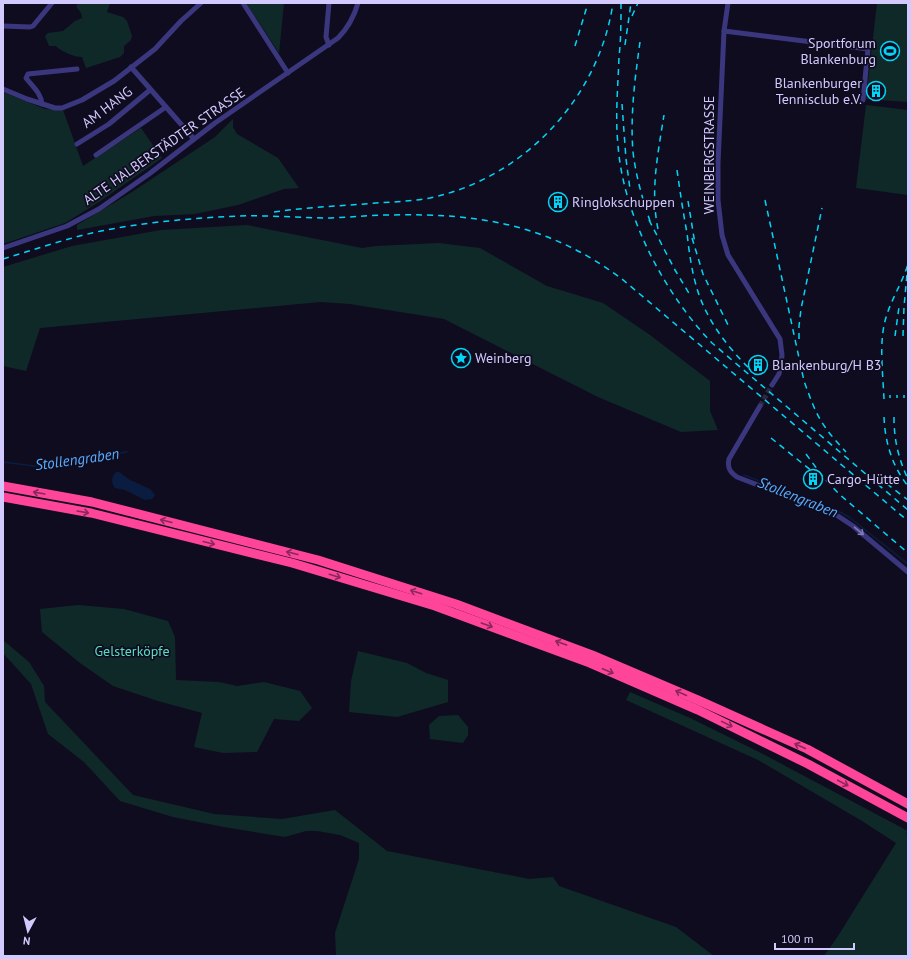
<svg xmlns="http://www.w3.org/2000/svg" width="911" height="959" font-family="'PT Sans',sans-serif">
<rect width="100%" height="100%" fill="#100c1f"/>
<g fill="#0f2929">
<path d="M79 3H110L107 12 123 17 127 21 132 36 131 40 124 46V53L120 57 86 68 82 57C74 57 62 52 56 46H49L45 36 48 33 63 31 75 21 82 18 81 13 76 6Z"/>
<path d="M246 3H284L279 53Z"/>
<path d="M877 3H908V102L866 99Z"/>
<path d="M3 92 45 109 63 110 83 166 141 128 162 158 99 202 65 223 3 244Z"/>
<path d="M866 105 908 110V195L856 188Z"/>
<path d="M233 119V127L237 134 278 158 299 188 284 189 238 205 195 214 154 216 77 230V225L132 192 215 137Z"/>
<path d="M247 225 362 248 376 246 439 243 480 248 547 286 603 303 650 335 710 381V411L718 430 681 432 598 397 444 319 350 304 320 302 40 328 26 371 3 366V267L72 246 161 230Z"/>
<path d="M78 605 124 609 168 621 175 637 176 680 219 682 237 686 264 682 300 691 312 708 299 721 274 719 257 752 223 753 194 747 202 713 158 701 113 686 80 663 42 632 40 609Z"/>
<path d="M3 640 29 662 44 686 45 702 133 795 214 814 282 819 335 810 387 851 529 879 553 877 559 886 676 927 714 956H336L335 933 359 859V843L340 835 317 831H306L285 837 224 827 173 817 120 801 84 762 48 734 31 684 3 653Z"/>
<path d="M358 651 407 663 426 673 448 680V702L397 717 349 712 351 681Z"/>
<path d="M630 692 690 718 759 752 908 831 906 833 908 834V956H824L838 936 896 843 862 821 758 760 626 700Z"/>
<path d="M458 715 468 727V735L463 743 430 739 429 725 439 716Z"/>
</g>
<path fill="#0a1d40" d="M116 472H119L130 480 150 489 155 495 152 499 145 500 125 490 115 488C111 482 111 477 116 472Z"/>
<g fill="none" stroke-linecap="round" stroke-linejoin="round">
<g stroke="#0a1d40" stroke-width="1.5">
<path d="M3 462 34 466 127 452"/>
<path d="M744 475 840 512 849 517 908 564"/>
</g>
<path stroke="#2d2841" stroke-width="5" stroke-dasharray="5 2.5" stroke-linecap="butt" d="M760 406 772 385"/>
<g stroke="#3b377f" stroke-width="5">
<path d="M243 3 288 73"/>
<path d="M329 3 326 37 329 45"/>
<path d="M728 3 724 31 718 163V200L722 235 728 255 780 339 782 355 781 365 779 374 772 385"/>
<path d="M3 26 30 27 33 26 52 3"/>
<path d="M724 31 868 49 863 100"/>
<path d="M131 67 194 139"/>
<path d="M3 89 27 99 55 108H62L82 100 114 81 155 49 181 21 201 3"/>
<path d="M42 104C41 93 33 87 26 78L28 74 77 69"/>
<path d="M77 144 109 124 150 90"/>
<path d="M96 155 166 107"/>
<path d="M3 248 67 226 99 209 149 174 215 123 338 38C348 28 354 17 358 3"/>
<path d="M760 406 729 459C727 468 730 472 737 477L838 516 853 526 908 572"/>
</g>
<g stroke="#ff4599" stroke-width="9">
<path d="M3 486 92 502 318 560 456 604 592 655 700 701 807 749 908 804"/>
<path d="M3 497 91 513 292 563 435 606 590 663 698 710 808 764 908 818"/>
</g>
<g stroke="#00d6f5" stroke-width="1.5" stroke-dasharray="6 5" stroke-linecap="butt">
<path d="M621 3C621 21 621 39 619 57 618 87 615 116 618 145 623 215 664 293 712 343L908 510"/>
<path d="M632 16 638 3"/>
<path d="M640 42C635 78 630 115 633 152 636 177 643 201 651 224"/>
<path d="M625 45 631 3"/>
<path d="M575 46 588 3"/>
<path d="M622 104 626 159 630 189"/>
<path d="M677 170C680 191 683 212 687 233 690 260 694 289 707 313 718 335 736 356 754 373"/>
<path d="M765 200 804 381C810 397 815 413 825 427 831 436 839 444 846 452"/>
<path d="M688 201 695 244"/>
<path d="M274 212C308 207 342 206 376 203 394 202 412 201 430 198 524 178 599 98 613 3"/>
<path d="M649 220 675 270 690 295"/>
<path d="M658 229C650 191 658 153 664 115"/>
<path d="M692 238 703 274 730 329"/>
<path d="M3 259C36 249 68 238 101 231 146 222 193 218 238 216 269 215 300 218 331 218 352 217 372 215 392 215 480 213 550 225 622 279L908 521"/>
<path d="M895 336 899 307"/>
<path d="M903 336 904 307 907 274"/>
<path d="M799 339V326L801 309 822 208"/>
<path d="M890 395V398"/>
<path d="M897 395V398"/>
<path d="M904 395V398"/>
<path d="M884 399C883 375 879 344 885 321 890 301 902 284 908 264"/>
<path d="M884 417C885 442 892 466 908 486"/>
<path d="M894 417C894 439 898 457 907 477"/>
<path d="M771 438 818 476"/>
<path d="M806 454 823 477 839 494 908 553"/>
<path d="M878 477 908 500"/>
</g>
</g>
<defs><path id="oneway-shaft" d="M-6 0H5M1.5-3L5.5 0L1.5 3" fill="none" stroke-width="1.6" stroke-linecap="round" stroke-linejoin="round"/></defs>
<g stroke="#88285c">
<use href="#oneway-shaft" transform="translate(39 493) rotate(-170)"/>
<use href="#oneway-shaft" transform="translate(83 512) rotate(10)"/>
<use href="#oneway-shaft" transform="translate(166 521) rotate(-166)"/>
<use href="#oneway-shaft" transform="translate(209 543) rotate(14)"/>
<use href="#oneway-shaft" transform="translate(292 553) rotate(-166)"/>
<use href="#oneway-shaft" transform="translate(335 576) rotate(17)"/>
<use href="#oneway-shaft" transform="translate(416 592) rotate(-162)"/>
<use href="#oneway-shaft" transform="translate(487 625) rotate(20)"/>
<use href="#oneway-shaft" transform="translate(561 643) rotate(-160)"/>
<use href="#oneway-shaft" transform="translate(608 671) rotate(23)"/>
<use href="#oneway-shaft" transform="translate(681 693) rotate(-156)"/>
<use href="#oneway-shaft" transform="translate(727 724) rotate(26)"/>
<use href="#oneway-shaft" transform="translate(800 746) rotate(-156)"/>
<use href="#oneway-shaft" transform="translate(843 783) rotate(28)"/>
</g>
<use stroke="#7f79b9" href="#oneway-shaft" transform="translate(859 531) rotate(40)"/>
<defs>
<symbol id="stadium-ring" viewBox="-11 -11 22 22"><circle r="9.5" fill="#100c1f" stroke="#00d6f5" stroke-width="1.5"/><path d="M0-5a6.5 5 0 1 0 0 10a6.5 5 0 1 0 0-10ZM-3.5-1.8h7v3.6h-7Z" fill="#00d6f5"/></symbol>
<symbol id="building-ring" viewBox="-11 -11 22 22"><circle r="9.5" fill="#100c1f" stroke="#00d6f5" stroke-width="1.5"/><path d="M-4-6H4V6H1V3H-1V6H-4ZM-2.5-4.3h1.7v1.8h-1.7ZM.8-4.3h1.7v1.8H.8ZM-2.5-1h1.7V.8h-1.7ZM.8-1h1.7V.8H.8Z" fill="#00d6f5"/></symbol>
<symbol id="sight-ring" viewBox="-11 -11 22 22"><circle r="9.5" fill="#100c1f" stroke="#00d6f5" stroke-width="1.5"/><path d="M0-6L1.8-2.2L6-1.7L2.9 1.2L3.7 5.4L0 3.3L-3.7 5.4L-2.9 1.2L-6-1.7L-1.8-2.2Z" fill="#00d6f5"/></symbol>
</defs>
<g fill-rule="evenodd">
<use href="#stadium-ring" x="879" y="40" width="22" height="22"/>
<use href="#building-ring" x="865" y="80" width="22" height="22"/>
<use href="#building-ring" x="547" y="191" width="22" height="22"/>
<use href="#sight-ring" x="450" y="347" width="22" height="22"/>
<use href="#building-ring" x="747" y="354" width="22" height="22"/>
<use href="#building-ring" x="802" y="468" width="22" height="22"/>
</g>
<g text-anchor="middle" dominant-baseline="central" stroke-width="3.5" stroke-linejoin="round" paint-order="stroke">
<g font-size="14" fill="#d2caff" stroke="#100c1f" text-anchor="start">
<text x="876" y="43" text-anchor="end">Sportforum<tspan x="876" dy="16">Blankenburg</tspan></text>
<text x="862" y="83" text-anchor="end">Blankenburger<tspan x="862" dy="16">Tennisclub e.V.</tspan></text>
<text x="572" y="202">Ringlokschuppen</text>
<text x="475" y="358">Weinberg</text>
<text x="772" y="365">Blankenburg/H B3</text>
<text x="827" y="479">Cargo-Hütte</text>
</g>
<g font-size="14" fill="#d2caff" stroke="#100c1f">
<text transform="translate(107 107) rotate(-37)">AM HANG</text>
<text transform="translate(164 146) rotate(-35)">ALTE HALBERSTÄDTER STRASSE</text>
<text transform="translate(709 155) rotate(-90)">WEINBERGSTRASSE</text>
</g>
<g font-size="14" fill="#56dfc0" stroke="#100c1f">
<text x="132" y="651">Gelsterköpfe</text>
</g>
<g font-size="15" font-style="italic" fill="#58adff" stroke="#100c1f">
<text transform="translate(77 459) rotate(-8)">Stollengraben</text>
<text transform="translate(798 497) rotate(22)">Stollengraben</text>
</g>
</g>
<rect width="911" height="959" fill="none" stroke="#d2caff" stroke-width="8"/>
<g transform="translate(28 931) rotate(187)" stroke="#100c1f" stroke-width="3" paint-order="stroke">
<path d="M0-3L7 15L0 10L-7 15Z" fill="#d2caff"/>
<text y="-6" font-size="11" font-weight="bold" text-anchor="middle" fill="#d2caff">N</text>
</g>
<path d="M775 943v6h79v-6" fill="none" stroke="#d2caff" stroke-width="2"/>
<text x="781" y="943" font-size="12" fill="#d2caff" stroke="#100c1f" stroke-width="3" paint-order="stroke">100 m</text>
</svg>
